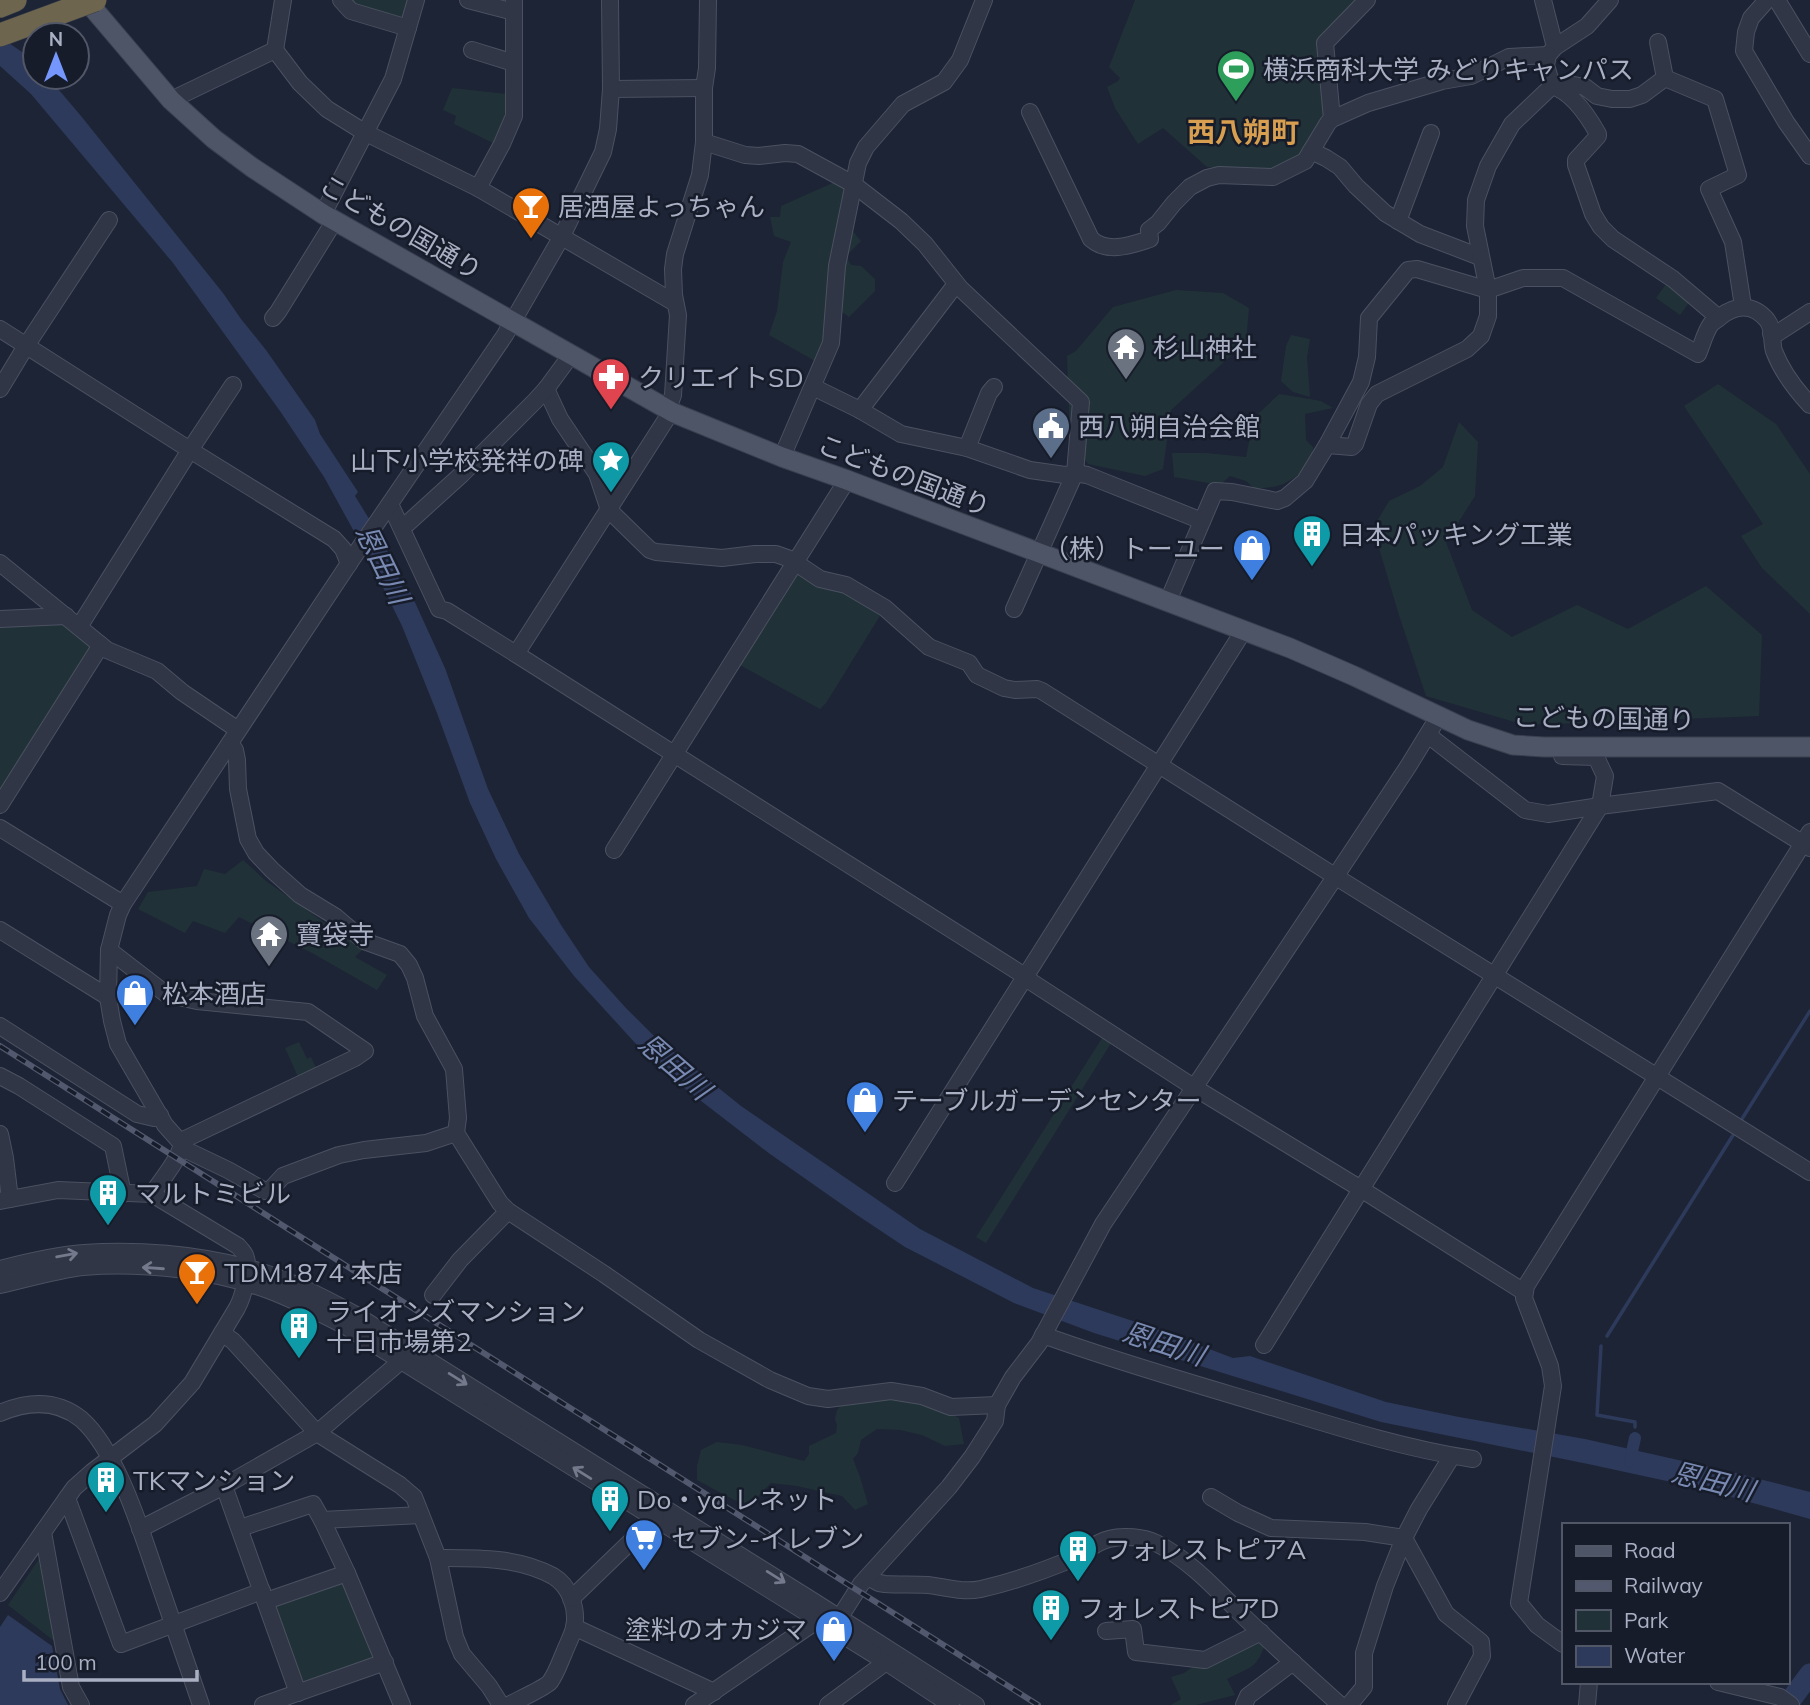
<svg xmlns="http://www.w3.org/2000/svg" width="1810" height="1705" font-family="Mulish,'Noto Sans JP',sans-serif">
<rect width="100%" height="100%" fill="#1d2435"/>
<g fill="#203238">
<path d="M346 0H411L406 25 353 9Z"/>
<path d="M1135 0H1362L1325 46 1326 122 1300 155 1268 171 1207 167 1163 128 1138 144 1115 108 1107 87 1118 81 1120 78 1109 67Z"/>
<path d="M452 88 507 94C506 115 503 125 493 143L454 124 456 116 443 110Z"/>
<path d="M837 181 847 185 829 331 817 362 769 335 777 311 783 262 791 242 774 236 770 217H780L781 206Z"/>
<path d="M850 228 861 241 846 256 851 265 861 266 875 279V291L849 317 841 311 842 280Z"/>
<path d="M1666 284 1690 301 1680 315 1656 298Z"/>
<path d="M1176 290 1223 293 1249 308 1246 342 1171 410 1163 469 1145 476 1088 464 1070 440 1067 356 1076 351 1113 307Z"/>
<path d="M1291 335 1310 339 1307 357 1310 397 1293 392 1281 381 1286 346Z"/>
<path d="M1718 384 1776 424 1810 474V614L1762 568 1741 536 1763 524 1684 406Z"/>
<path d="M1279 394 1321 401 1333 408 1305 414 1306 440 1313 447C1314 464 1293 482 1277 486 1270 488 1262 488 1255 489L1246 481 1230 476 1220 485 1174 477 1172 453H1206L1246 457 1250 437 1259 413Z"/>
<path d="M1459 422 1478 442 1475 496 1446 542 1472 610 1512 637 1577 605 1628 629 1706 586 1762 635 1759 716 1525 725 1426 696 1398 612 1373 528 1389 501 1420 486 1443 467Z"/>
<path d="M797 569 843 589 883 611 826 703 820 709 738 664Z"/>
<path d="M0 624H64L91 645 92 651 0 797Z"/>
<path d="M243 860 266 881 335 930 341 927 363 949 355 957 387 975 377 990 312 953 239 917 225 933 193 921 185 933 138 909 148 892 197 886 204 869 225 874Z"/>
<path d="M1104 1035 1113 1040 986 1243 976 1237Z"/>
<path d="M299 1042 307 1059 311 1057 317 1070 299 1079 285 1048Z"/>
<path d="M892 1396 946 1411 959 1418 964 1444 945 1446 922 1435 900 1430 877 1429 861 1440 858 1453 853 1459 860 1477 868 1504 855 1510 842 1496 797 1486 771 1483 760 1494 753 1505 734 1500 697 1480V1466L701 1450 717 1442 742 1445 804 1461 809 1454V1446L836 1433 837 1425 835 1419 837 1410 845 1402Z"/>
<path d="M39 1559 58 1644 8 1605Z"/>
<path d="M340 1579 345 1584 376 1660 306 1685 301 1681 274 1607 276 1602Z"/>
<path d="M1261 1636 1266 1641C1257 1669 1252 1666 1227 1679L1235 1695 1196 1705H1171L1181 1699 1171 1677 1184 1673 1196 1665Z"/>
</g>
<g fill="#2d3a5b">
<path d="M0 37 25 54 35 64V77H48L81 116 223 293 241 319 266 350 315 420 320 434 358 492 355 496 384 543 403 588 408 587 445 668 488 789 519 854 561 925 589 967 625 1007 654 1036 741 1106 920 1229 1033 1288 1154 1328 1233 1358 1250 1356 1386 1402 1459 1417 1585 1439 1736 1473 1810 1492V1519L1699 1488 1588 1464 1381 1422 1094 1333 1014 1303 905 1247 857 1215 770 1154 657 1067 574 976 529 918 496 859 470 803 437 713 402 626 367 555 324 477 280 411 173 263 31 94 0 66Z"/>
<path d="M8 1615 52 1646 60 1689 68 1705H0V1627Z"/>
</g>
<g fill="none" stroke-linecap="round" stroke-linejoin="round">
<g stroke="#2d3a5b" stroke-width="3.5">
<path d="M1740 1122 1810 1011"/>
<path d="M1607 1336 1735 1132"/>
<path d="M1601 1346 1597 1415 1635 1422V1427"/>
</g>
<path stroke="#2d3a5b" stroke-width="12" d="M1630 1461 1635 1438"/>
<path stroke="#2d3a5b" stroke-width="21" d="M1787 1705 1810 1674"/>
<defs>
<g id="minor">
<path d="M341 0 351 11 408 28"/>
<path d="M468 0 514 12"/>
<path d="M1543 0 1555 47"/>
<path d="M1610 0 1587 26 1555 47 1548 55 1546 65 1552 86C1572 92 1588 116 1598 134V136L1576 160V165L1593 214 1601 227 1613 239 1673 279 1719 318"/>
<path d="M1767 0 1751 18 1746 32 1744 51 1786 122 1810 156"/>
<path d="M1777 0 1810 54"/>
<path d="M1658 42 1665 78"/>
<path d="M275 50 300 83 327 109 364 132 478 188 675 303"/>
<path d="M472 50 514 63"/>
<path d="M1665 78 1715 99 1738 175 1709 189 1733 242 1743 306"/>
<path d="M611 89 704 88"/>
<path d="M1560 89 1574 85 1585 87 1597 96 1612 99H1630L1642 95 1665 78"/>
<path d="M171 100 275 50 283 0"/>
<path d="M1030 112 1091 239C1108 254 1131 245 1150 239L1149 230 1158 223 1174 203 1190 187 1207 178 1219 175 1273 177 1305 161 1328 123 1332 119 1368 103 1442 81 1471 76 1509 57 1548 55"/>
<path d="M1332 119 1325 43 1367 0"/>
<path d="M704 142 745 155 759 156 785 153 798 154 853 184 901 221 925 244 960 288 1081 402 1075 473 1065 475 1030 470 967 448 901 434 860 410 813 387"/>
<path d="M1311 151 1326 158 1340 167 1356 186 1385 213 1420 234 1480 257"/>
<path d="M478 188 502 144 514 116V0"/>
<path d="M323 214 393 79 416 0"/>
<path d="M1398 221 1431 133"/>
<path d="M273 318 278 312 335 220"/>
<path d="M0 329 190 450 334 539 343 549 349 564"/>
<path d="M1771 334H1776L1810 312"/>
<path d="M0 389 26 346 109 220"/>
<path d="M546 389 560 419 597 474 609 510 650 550 656 552 722 558 755 554H776L790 559 820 579 846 585 885 608 929 647 969 663 977 675 1004 688 1015 690 1037 689 1042 691 1341 880 1810 1172"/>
<path d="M860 410 956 284"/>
<path d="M1327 445 1352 447 1355 444 1369 404 1377 394 1467 349 1481 336 1488 316V290L1475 226 1476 200 1488 166 1512 124 1552 86"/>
<path d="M967 448 989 393 994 387"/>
<path d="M782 457 831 343 837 266 858 163 866 147 903 104 944 82 960 60 984 0"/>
<path d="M390 504 439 609 447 611 516 654 1020 973 1030 981 1195 1088 1361 1189 1524 1292"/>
<path d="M401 526 408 523 462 474 535 401 546 389 571 355"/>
<path d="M0 563 107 650 157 671 182 692 238 730"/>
<path d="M1168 601 1215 491 1232 492 1277 501 1285 498 1305 481 1327 445 1361 382 1367 357 1369 318 1408 270 1417 269 1488 290 1523 278H1563L1698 354C1702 345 1705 332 1711 324 1713 322 1717 320 1720 317 1735 305 1753 303 1767 320 1774 329 1771 341 1774 351 1782 372 1795 389 1810 405"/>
<path d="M1014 609 1075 473 1087 475 1202 521"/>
<path d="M0 619 66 616"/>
<path d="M79 627 190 450 233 385"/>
<path d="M516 654 667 418 668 409 673 395 678 315 674 295 673 269 675 254 700 175 704 142V88L707 68 708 0"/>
<path d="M1428 735 1525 810 1548 814 1600 806 1718 791 1810 848"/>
<path d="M230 743 235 750 237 760 238 789 248 839 256 853 272 870 300 895 336 917 364 941 400 954 409 965 415 978 425 1016 454 1069 458 1118 456 1133 500 1203 508 1211 604 1274 699 1340 770 1380 808 1396 828 1399 891 1391 922 1396 951 1407 997 1405"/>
<path d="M0 805 101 645"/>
<path d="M0 828 123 904"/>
<path d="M614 850 847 480"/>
<path d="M0 930 108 997"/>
<path d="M109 950 166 994 197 1001 308 1012 365 1051 355 1058 181 1141"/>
<path d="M0 1026 137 1114 154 1118 160 1115"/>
<path d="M0 1076 19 1086 113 1146 123 1194"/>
<path d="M0 1134 5 1158 10 1199"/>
<path d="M182 1148 228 1170 265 1191 272 1188 283 1176 339 1155 364 1150 426 1143 456 1133"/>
<path d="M895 1183 1244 630"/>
<path d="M0 1201 58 1190 152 1194"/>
<path d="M0 1269C27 1262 56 1255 84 1253 136 1249 197 1254 248 1268 286 1278 321 1296 356 1315L813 1601 976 1705"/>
<path d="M0 1285C27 1279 56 1270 83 1267 143 1262 212 1270 268 1290 295 1300 320 1313 345 1326L886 1662 951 1705"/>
<path d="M433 1295 460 1260 508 1211"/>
<path d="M222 1333 233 1341 317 1433 400 1485 414 1497 438 1558 455 1637 462 1654 489 1686 501 1705"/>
<path d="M1043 1335C1115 1361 1188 1382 1262 1404 1331 1425 1401 1448 1473 1459"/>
<path d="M1264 1345 1600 806 1605 776 1596 757 1562 756"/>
<path d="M0 1413C28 1401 56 1399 81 1419 118 1451 143 1537 159 1583 173 1624 187 1664 201 1705"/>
<path d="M224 1486 298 1693"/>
<path d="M1211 1497 1238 1513 1271 1528 1365 1532 1404 1538 1446 1614 1481 1642 1482 1656 1456 1705"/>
<path d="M67 1498 121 1644 262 1591"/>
<path d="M322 1520 421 1515"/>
<path d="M240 1528 313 1504 322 1520 347 1573 402 1705"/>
<path d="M140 1529 224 1486 317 1433 401 1361"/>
<path d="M43 1532 71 1687 81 1705"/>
<path d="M438 1558C478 1558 518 1557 553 1576 570 1586 578 1609 574 1628 572 1636 567 1645 564 1653 560 1662 556 1674 550 1682 545 1688 517 1700 509 1705"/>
<path d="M868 1577 879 1583 885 1584C899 1585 914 1584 928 1585 946 1587 962 1593 981 1589 1012 1582 1043 1571 1072 1559 1085 1553 1095 1542 1109 1539 1123 1535 1144 1537 1156 1543 1186 1558 1211 1584 1234 1607 1268 1641 1305 1673 1340 1705"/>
<path d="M0 1593 74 1488 92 1472 155 1424 192 1383 237 1308C243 1297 251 1268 245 1255 245 1254 239 1247 238 1246L152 1194C162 1179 178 1161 182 1144L165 1125 118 1044 112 1021 108 997 109 950 118 915 123 904 352 559 505 335 562 236 603 152 608 129 611 89 610 0"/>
<path d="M571 1599 655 1518"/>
<path d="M266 1601 347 1573"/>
<path d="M840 1617 861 1584 949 1487 972 1457 995 1421 997 1405 1013 1377 1039 1343 1103 1224 1335 877 1409 765 1439 716"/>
<path d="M574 1627 714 1692"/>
<path d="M1106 1631 1133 1629 1136 1652 1205 1660 1261 1632"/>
<path d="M1563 1644 1537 1625 1519 1603 1553 1386 1550 1366 1524 1298 1526 1286 1810 832"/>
<path d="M1718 1682 1780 1697 1791 1705"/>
<path d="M263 1705 385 1662"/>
<path d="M694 1705 818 1620"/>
<path d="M828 1705 886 1662"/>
<path d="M1244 1705 1248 1696 1293 1662"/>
<path d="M1349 1705 1364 1687V1653L1385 1586 1404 1538 1419 1509 1452 1456"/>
<path d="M1587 1705 1589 1682"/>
</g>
<path id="major" d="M86 0 171 100 214 139 253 168 323 214 674 413 782 457 847 480 1290 648 1354 676 1468 730 1513 745 1544 747H1810"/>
<path id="highway" d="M0 6 15 0"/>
</defs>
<use href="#minor" stroke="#4b5161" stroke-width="18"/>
<use href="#major" stroke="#3a404f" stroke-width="21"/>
<use href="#highway" stroke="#383e4d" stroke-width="24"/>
<use href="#minor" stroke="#313646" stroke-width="16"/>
<use href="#major" stroke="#4e5567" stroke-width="19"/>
<use href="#highway" stroke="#6d654d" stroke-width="23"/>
<defs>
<path id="rail" d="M0 1046 1038 1705"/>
</defs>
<use href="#rail" stroke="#52596e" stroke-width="6"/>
<use href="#rail" stroke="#171c2a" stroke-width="3.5" stroke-dasharray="10" stroke-linecap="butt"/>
<defs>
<path id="highway-bridge" d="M0 35 95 0"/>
</defs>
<use href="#highway-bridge" stroke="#383e4d" stroke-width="24" stroke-linecap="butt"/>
<use href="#highway-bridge" stroke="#6d654d" stroke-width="23"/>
</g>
<defs><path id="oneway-shaft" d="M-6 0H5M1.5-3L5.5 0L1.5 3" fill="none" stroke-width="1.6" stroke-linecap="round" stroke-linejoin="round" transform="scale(1.75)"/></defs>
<g stroke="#74798b">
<use href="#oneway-shaft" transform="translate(67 1255) rotate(-10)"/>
<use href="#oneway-shaft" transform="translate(153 1268) rotate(-176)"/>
<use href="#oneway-shaft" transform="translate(458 1379) rotate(32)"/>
<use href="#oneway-shaft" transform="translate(582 1473) rotate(-148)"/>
<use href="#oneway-shaft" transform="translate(776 1577) rotate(32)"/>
</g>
<defs>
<symbol id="stadium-pin" viewBox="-11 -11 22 30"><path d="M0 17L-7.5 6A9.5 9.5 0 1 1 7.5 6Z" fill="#2e9e5b" stroke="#171c2a"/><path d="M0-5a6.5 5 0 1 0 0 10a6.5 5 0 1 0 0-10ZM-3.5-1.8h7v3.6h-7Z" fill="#fff"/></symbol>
<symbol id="bar-pin" viewBox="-11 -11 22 30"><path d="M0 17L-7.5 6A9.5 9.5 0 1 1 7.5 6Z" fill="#e8710a" stroke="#171c2a"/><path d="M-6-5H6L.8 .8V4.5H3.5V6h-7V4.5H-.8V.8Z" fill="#fff"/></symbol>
<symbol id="temple-pin" viewBox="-11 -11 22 30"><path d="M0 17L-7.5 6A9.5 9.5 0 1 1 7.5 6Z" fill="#6b7280" stroke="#171c2a"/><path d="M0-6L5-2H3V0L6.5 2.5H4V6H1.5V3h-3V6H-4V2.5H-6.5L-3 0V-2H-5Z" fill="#fff"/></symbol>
<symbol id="pharmacy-pin" viewBox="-11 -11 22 30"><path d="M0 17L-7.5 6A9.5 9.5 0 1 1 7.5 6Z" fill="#e0444e" stroke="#171c2a"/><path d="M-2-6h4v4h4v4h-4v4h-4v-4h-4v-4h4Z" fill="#fff"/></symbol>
<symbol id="civic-pin" viewBox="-11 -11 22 30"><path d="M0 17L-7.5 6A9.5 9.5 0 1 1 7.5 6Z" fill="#5c6f8a" stroke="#171c2a"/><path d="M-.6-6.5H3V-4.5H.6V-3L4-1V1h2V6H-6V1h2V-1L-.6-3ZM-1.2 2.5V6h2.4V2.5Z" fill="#fff"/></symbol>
<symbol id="sight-pin" viewBox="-11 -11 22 30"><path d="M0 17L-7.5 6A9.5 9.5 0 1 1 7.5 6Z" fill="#0f9aa8" stroke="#171c2a"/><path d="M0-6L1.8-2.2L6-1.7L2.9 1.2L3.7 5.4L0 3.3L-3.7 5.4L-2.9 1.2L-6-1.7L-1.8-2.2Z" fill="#fff"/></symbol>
<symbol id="building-pin" viewBox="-11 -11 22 30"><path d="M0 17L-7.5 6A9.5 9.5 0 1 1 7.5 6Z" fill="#0f9aa8" stroke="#171c2a"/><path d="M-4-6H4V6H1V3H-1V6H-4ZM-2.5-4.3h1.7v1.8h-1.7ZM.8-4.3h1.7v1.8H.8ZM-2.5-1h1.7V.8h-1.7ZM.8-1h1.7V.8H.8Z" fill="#fff"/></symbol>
<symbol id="shop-pin" viewBox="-11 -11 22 30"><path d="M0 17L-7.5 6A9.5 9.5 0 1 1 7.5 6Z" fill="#3f7fe0" stroke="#171c2a"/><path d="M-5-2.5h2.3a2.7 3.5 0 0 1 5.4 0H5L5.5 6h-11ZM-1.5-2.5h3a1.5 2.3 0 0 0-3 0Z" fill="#fff"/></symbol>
<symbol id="supermarket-pin" viewBox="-11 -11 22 30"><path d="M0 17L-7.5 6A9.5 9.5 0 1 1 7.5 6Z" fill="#3f7fe0" stroke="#171c2a"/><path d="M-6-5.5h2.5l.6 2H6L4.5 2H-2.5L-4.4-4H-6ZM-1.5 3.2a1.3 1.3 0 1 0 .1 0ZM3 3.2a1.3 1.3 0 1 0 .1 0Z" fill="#fff"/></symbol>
</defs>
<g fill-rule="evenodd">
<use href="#stadium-pin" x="1214" y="47" width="44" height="60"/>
<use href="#bar-pin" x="509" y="184" width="44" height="60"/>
<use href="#temple-pin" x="1104" y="325" width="44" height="60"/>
<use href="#pharmacy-pin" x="589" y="355" width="44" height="60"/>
<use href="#civic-pin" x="1029" y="404" width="44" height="60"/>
<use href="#sight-pin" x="589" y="438" width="44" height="60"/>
<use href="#building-pin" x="1290" y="512" width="44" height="60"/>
<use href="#shop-pin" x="1230" y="526" width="44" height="60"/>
<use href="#temple-pin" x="247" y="912" width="44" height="60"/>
<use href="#shop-pin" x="113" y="971" width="44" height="60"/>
<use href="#shop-pin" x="843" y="1078" width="44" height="60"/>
<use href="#building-pin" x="86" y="1171" width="44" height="60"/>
<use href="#bar-pin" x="175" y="1250" width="44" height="60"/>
<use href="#building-pin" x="277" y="1304" width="44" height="60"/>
<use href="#building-pin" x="84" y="1458" width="44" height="60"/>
<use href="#building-pin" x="588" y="1477" width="44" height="60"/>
<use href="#supermarket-pin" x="622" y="1516" width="44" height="60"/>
<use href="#building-pin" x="1056" y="1527" width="44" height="60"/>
<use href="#building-pin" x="1029" y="1586" width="44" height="60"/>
<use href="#shop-pin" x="812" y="1607" width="44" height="60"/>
</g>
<g text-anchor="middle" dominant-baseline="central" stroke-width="5" stroke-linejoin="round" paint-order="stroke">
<g font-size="26" fill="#aab0c4" stroke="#171c2a" text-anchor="start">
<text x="1263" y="69">横浜商科大学 みどりキャンパス</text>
<text x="558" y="206">居酒屋よっちゃん</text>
<text x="1153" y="347">杉山神社</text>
<text x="638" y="377">クリエイトSD</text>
<text x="1078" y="426">西八朔自治会館</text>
<text x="584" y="460" text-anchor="end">山下小学校発祥の碑</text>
<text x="1339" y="534">日本パッキング工業</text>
<text x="1225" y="548" text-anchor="end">（株）トーユー</text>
<text x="296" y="934">寶袋寺</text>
<text x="162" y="993">松本酒店</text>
<text x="892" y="1100">テーブルガーデンセンター</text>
<text x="135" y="1193">マルトミビル</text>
<text x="224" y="1272">TDM1874 本店</text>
<text x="326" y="1311">ライオンズマンション<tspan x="326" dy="30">十日市場第2</tspan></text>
<text x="133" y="1480">TKマンション</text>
<text x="637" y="1499">Do・ya レネット</text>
<text x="671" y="1538">セブン-イレブン</text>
<text x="1105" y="1549">フォレストピアA</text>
<text x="1078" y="1608">フォレストピアD</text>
<text x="807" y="1629" text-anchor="end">塗料のオカジマ</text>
</g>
<g font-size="26" fill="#aab0c4" stroke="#171c2a">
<text transform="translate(401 227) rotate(30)">こどもの国通り</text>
<text transform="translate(904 475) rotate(21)">こどもの国通り</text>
<text transform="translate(1604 718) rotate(1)">こどもの国通り</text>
</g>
<g font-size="28" font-weight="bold" fill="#d89f51" stroke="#171c2a">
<text x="1243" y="131">西八朔町</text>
</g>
<g font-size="28" font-style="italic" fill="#7889b2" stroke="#171c2a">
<text transform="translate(383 564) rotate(64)">恩田川</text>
<text transform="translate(675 1066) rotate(41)">恩田川</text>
<text transform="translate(1164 1343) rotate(18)">恩田川</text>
<text transform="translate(1713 1481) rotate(14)">恩田川</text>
</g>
</g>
<rect x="1562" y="1523" width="228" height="161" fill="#171c2a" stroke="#525768" stroke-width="2"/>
<rect x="1576" y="1546" width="35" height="10" fill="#4e5567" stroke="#525768" stroke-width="2"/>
<text x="1624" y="1558" font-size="21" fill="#aab0c4">Road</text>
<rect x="1576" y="1581" width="35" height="10" fill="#52596e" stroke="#525768" stroke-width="2"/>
<text x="1624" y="1593" font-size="21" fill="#aab0c4">Railway</text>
<rect x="1576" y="1610" width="35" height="21" fill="#203238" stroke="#525768" stroke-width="2"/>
<text x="1624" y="1628" font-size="21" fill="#aab0c4">Park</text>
<rect x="1576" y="1646" width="35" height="21" fill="#2d3a5b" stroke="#525768" stroke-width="2"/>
<text x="1624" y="1663" font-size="21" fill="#aab0c4">Water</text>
<g transform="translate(56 56)"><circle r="33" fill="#171c2a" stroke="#525768" stroke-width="2"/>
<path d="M0-5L12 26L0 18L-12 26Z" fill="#7596fd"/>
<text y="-10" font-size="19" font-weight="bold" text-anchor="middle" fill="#aab0c4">N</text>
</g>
<path d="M24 1670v10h173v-10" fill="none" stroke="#aab0c4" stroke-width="3.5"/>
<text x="35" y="1670" font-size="21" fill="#aab0c4" stroke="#171c2a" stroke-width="5" paint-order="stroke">100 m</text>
</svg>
